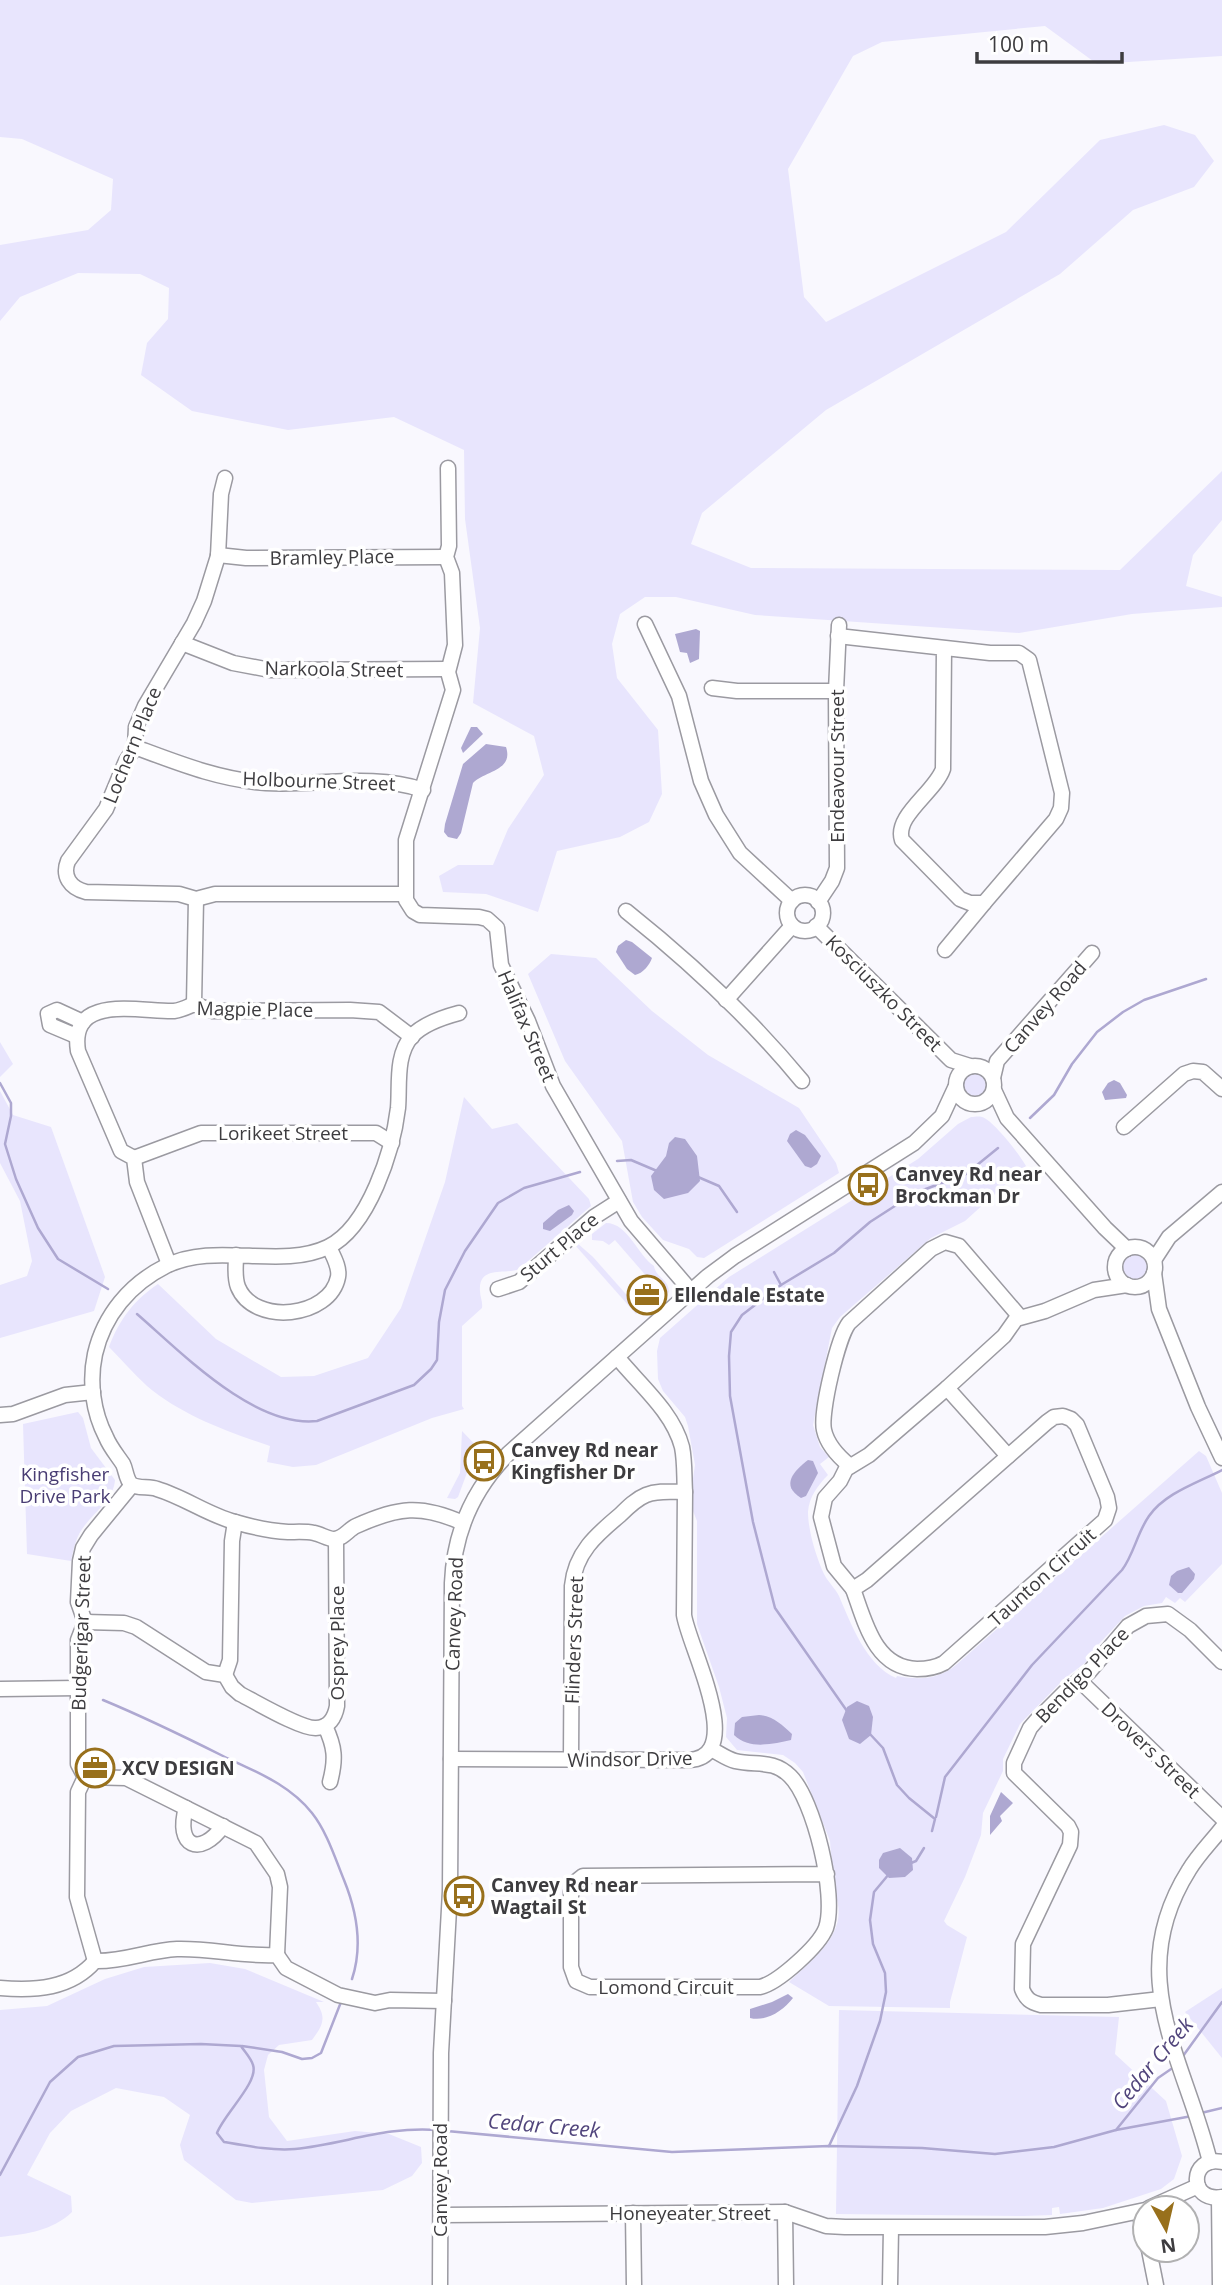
<svg xmlns="http://www.w3.org/2000/svg" width="1222" height="2285" font-family="'Open Sans',sans-serif">
<rect width="100%" height="100%" fill="#f9f8fe"/>
<g fill="#e8e5fd">
<path d="M0 0H1222V56L1097 64 1045 26 882 42 853 56 788 169 804 297 826 322 1006 232 1100 140 1164 125 1195 135 1214 161 1194 187 1133 210 1060 274 826 410 702 513 691 544 751 568 1120 570 1222 471V520L1193 555 1186 586 1222 597V607L1132 614 1019 633 755 615 676 597H645L620 614 612 644 617 678 658 730 662 794 649 822 620 837 557 851 538 912 486 894 443 892 439 876 458 865H493L508 829 544 775 534 736 473 703 480 628 465 519 464 450 394 417 288 430 192 411 141 375 147 343 168 319 169 288 140 274 78 273 20 297 0 321V245L88 230 111 210 113 179 22 139 0 137Z"/>
<path d="M551 954 596 958 652 1011 708 1055 799 1108 836 1163 839 1173 704 1258 697 1257 689 1249 663 1240 642 1217 633 1202 622 1141 565 1061 528 974Z"/>
<path d="M0 1042 13 1064 0 1077Z"/>
<circle cx="976" cy="1084" r="12"/>
<path d="M0 1091 13 1115 51 1127 105 1277 94 1311 0 1338V1285L27 1276 32 1261 20 1201 0 1163Z"/>
<path d="M464 1097 492 1129 517 1123 589 1199 591 1206 519 1269C506 1275 478 1265 480 1291 480 1297 483 1302 482 1308L462 1326V1406L464 1409 432 1418 316 1465 293 1467 267 1462 270 1446C228 1432 181 1415 147 1386 134 1374 122 1360 109 1347 119 1320 134 1300 158 1284L216 1339 281 1377 314 1376 368 1358 401 1308 445 1182Z"/>
<path d="M971 1117C975 1117 978 1116 982 1117 992 1119 1021 1156 1026 1166L965 1221 931 1238 840 1317 832 1328 813 1425 820 1447 829 1457 820 1464 828 1475C818 1485 809 1497 808 1512 808 1530 816 1557 824 1574 828 1582 835 1588 839 1596 851 1624 866 1665 896 1678L897 1676C920 1680 937 1680 956 1665L1199 1451 1206 1456 1222 1493V1564L1185 1602 1180 1598 1175 1603 1166 1597 1162 1603 1144 1606 1125 1616 1096 1647 1085 1663 1065 1678 1020 1724 1003 1759V1771L983 1813 981 1835 965 1877 944 1921 947 1925 967 1937 950 2002V2008L829 2006 789 1982C814 1958 852 1931 834 1892L830 1841 803 1772 795 1763 783 1755 737 1750 726 1737 727 1718 719 1687 697 1624V1521L693 1511 691 1492 695 1465 688 1426 685 1417 663 1391 658 1379 657 1351 660 1338 729 1277 918 1159 958 1124Z"/>
<path d="M606 1223C628 1223 638 1256 654 1266 656 1278 669 1279 669 1292 664 1301 653 1302 645 1308L643 1306 658 1292 651 1284 646 1288 642 1283 648 1278 615 1240 609 1245 603 1241 592 1240V1234Z"/>
<path d="M577 1243 593 1257 640 1310 636 1314 575 1245Z"/>
<circle cx="1135" cy="1267" r="12"/>
<path d="M78 1412 83 1418 91 1448 115 1480C114 1498 96 1511 85 1525 76 1536 74 1547 71 1561L27 1554 23 1424Z"/>
<path d="M462 1431 482 1452 468 1470 458 1497 455 1499 447 1498 460 1473Z"/>
<path d="M210 1963 245 1969 324 2002H316C327 2018 323 2025 312 2040L279 2045 268 2055 264 2070 269 2117 287 2141 355 2131 389 2134 421 2147 422 2163 412 2176 383 2190 252 2203 236 2200 184 2160 180 2145 190 2115 164 2097 116 2088 71 2111 50 2133 27 2175 71 2196 72 2212C52 2231 27 2234 0 2237V2010L47 2006 105 1979 144 1967Z"/>
<path d="M1222 1988V2058L1185 2012Z"/>
<path d="M839 2010 1119 2017 1115 2054 1166 2101 1182 2156 1174 2179 1161 2189 1103 2208 1060 2214 1059 2207 1052 2208V2215L1024 2216 836 2214Z"/>
</g>
<g fill="#aea8d1">
<path d="M696 629 700 631 699 659 690 663 687 653 680 652 675 634Z"/>
<path d="M471 727H477L483 734 463 753 461 748Z"/>
<path d="M486 744 506 747C514 771 484 771 473 783L461 833 457 839 448 837 444 832 445 824 463 764Z"/>
<path d="M626 940 632 942 652 958C649 966 643 973 635 975L627 969 616 952 618 946Z"/>
<path d="M1114 1080 1120 1083 1127 1095 1126 1098 1105 1100 1102 1092 1108 1083Z"/>
<path d="M796 1130 805 1135 821 1156 817 1164 811 1168 805 1166 787 1141 790 1134Z"/>
<path d="M675 1137 685 1139 697 1156 700 1181 688 1193 664 1199 654 1190 651 1176 666 1156 669 1143Z"/>
<path d="M569 1205 574 1211 572 1215 550 1231 543 1229V1223L558 1210Z"/>
<path d="M808 1460 813 1461 818 1473 806 1496 801 1498C780 1485 794 1471 808 1460Z"/>
<path d="M1189 1567 1195 1574 1194 1579 1182 1593H1178L1169 1585 1171 1576 1177 1571Z"/>
<path d="M857 1701 869 1706 873 1717 871 1735 860 1744 849 1739 842 1720 847 1707Z"/>
<path d="M759 1715C773 1716 782 1725 792 1734L791 1740C773 1744 749 1750 734 1735L735 1723 742 1717Z"/>
<path d="M1001 1792 1013 1803 1000 1816 1002 1821 990 1835V1816Z"/>
<path d="M900 1848 912 1858 913 1870 905 1877 889 1878 879 1868V1860L883 1853Z"/>
<path d="M788 1994 793 1998C783 2011 766 2022 750 2018V2009L772 2002Z"/>
</g>
<g fill="none" stroke-linecap="round" stroke-linejoin="round">
<g stroke="#aea8d1" stroke-width="2.5">
<path d="M0 1083 11 1103V1116L5 1144 16 1179 38 1228 58 1259 108 1289"/>
<path d="M1030 1118 1054 1095 1072 1064 1097 1032 1123 1012 1144 1000 1206 979"/>
<path d="M617 1161 631 1160 657 1171"/>
<path d="M698 1177 719 1186 737 1212"/>
<path d="M774 1272 781 1285 742 1315 731 1332 729 1356 730 1396 753 1522 775 1608 847 1711"/>
<path d="M781 1285 834 1253 870 1222 915 1193 966 1174 998 1148"/>
<path d="M137 1314C181 1352 254 1428 317 1421L414 1385 431 1369 437 1360 439 1322 445 1290 465 1251 498 1203 524 1188 580 1172"/>
<path d="M103 1700C144 1717 183 1736 223 1756 256 1772 289 1784 312 1813 327 1832 335 1858 344 1880 357 1912 363 1946 352 1979"/>
<path d="M869 1733 883 1748 897 1785 909 1798 935 1819 932 1831"/>
<path d="M936 1817 945 1777 1032 1665 1122 1570C1134 1554 1137 1533 1149 1516 1165 1493 1197 1483 1222 1470"/>
<path d="M911 1863 916 1861 924 1848"/>
<path d="M242 2046 282 2052 302 2059 312 2058 321 2053 341 2002"/>
<path d="M1183 2056 1222 2002"/>
<path d="M1201 2113 1222 2108"/>
<path d="M1116 2130 1192 2116"/>
<path d="M447 2131 672 2152 829 2146 922 2148 995 2154 1054 2147 1116 2130 1158 2078 1174 2067"/>
<path d="M829 2146 857 2086 880 2021 886 1992 885 1973 873 1944 870 1920 874 1892 889 1874"/>
<path d="M0 2175 50 2082 78 2057 114 2046 201 2044 241 2046C244 2051 251 2058 253 2065 259 2082 224 2114 217 2133L224 2142C247 2146 273 2151 295 2149 344 2144 386 2126 437 2130"/>
</g>
<defs>
<g id="minor">
<path d="M448 468 449 546 446 557 452 573 455 645 448 672 453 690 406 840V900L413 911 420 915 479 917 487 919 497 928 501 965 528 1021 553 1086 631 1221 691 1291"/>
<path d="M225 478 221 494 218 556 204 601 194 623 145 706 136 727 135 747 126 761 106 809 68 861C62 876 70 888 86 892L179 894 196 899 215 894H405"/>
<path d="M218 555 246 558 446 557"/>
<path d="M645 624 679 696 701 781 716 815 740 853 792 901"/>
<path d="M838 636 990 653H1019L1029 660 1062 793 1061 808 1056 819 984 903H970L960 899 902 840C894 816 935 792 943 769L944 648"/>
<path d="M182 643 233 663 270 670 448 669"/>
<path d="M712 688 737 691H836"/>
<path d="M135 747C178 763 220 780 266 783 317 786 373 773 423 790"/>
<circle cx="805" cy="913" r="18"/>
<path d="M818 902 832 881 837 868 836 691 839 625"/>
<path d="M626 911C690 962 750 1018 802 1081"/>
<path d="M816 926 951 1060 970 1066"/>
<path d="M945 950 984 903"/>
<path d="M726 1000 792 926"/>
<path d="M194 1004 196 899"/>
<path d="M459 1013C444 1017 423 1024 412 1036 395 1055 400 1086 398 1108 393 1150 369 1227 328 1247 280 1270 215 1241 166 1266 130 1284 104 1315 95 1354 89 1382 93 1412 106 1437 110 1447 117 1455 123 1464 126 1470 126 1479 131 1484 137 1489 149 1486 157 1489 184 1497 208 1515 235 1522 252 1527 270 1531 288 1532 296 1532 305 1531 314 1533 321 1534 327 1539 334 1539 343 1539 349 1529 356 1526 398 1507 421 1504 463 1523"/>
<path d="M76 1036 50 1025 48 1014 57 1010 83 1022"/>
<circle cx="975" cy="1085" r="19"/>
<path d="M993 1078 997 1061 1092 953"/>
<path d="M994 1090 1007 1118 1105 1228 1127 1249"/>
<path d="M1124 1127 1184 1074 1193 1071 1203 1072 1222 1089"/>
<path d="M134 1158 201 1133H376L392 1143"/>
<circle cx="1135" cy="1267" r="20"/>
<path d="M236 1255C236 1266 234 1277 238 1287 254 1326 330 1318 338 1277 340 1267 333 1256 329 1247"/>
<path d="M1154 1260 1169 1237 1222 1192"/>
<path d="M169 1264 137 1182 134 1158 121 1151 78 1051C69 993 140 1012 174 1011 182 1010 187 1007 194 1004L213 1011 350 1010 379 1012 412 1037"/>
<path d="M1154 1273 1159 1309 1198 1407 1222 1458"/>
<path d="M498 1289 519 1282 594 1217 619 1201"/>
<path d="M947 1388 1008 1456"/>
<path d="M0 1415 13 1414 65 1395 93 1392"/>
<path d="M1063 1416 1071 1419 1077 1425 1107 1497 1109 1508 1105 1520 944 1663C935 1668 927 1669 917 1669 875 1668 865 1622 853 1589L867 1580 1047 1422 1054 1417Z"/>
<path d="M850 1466C839 1457 827 1444 824 1430 820 1413 838 1337 849 1323L931 1249 945 1242 959 1246 1020 1317"/>
<path d="M853 1589 834 1566 821 1517 825 1498 840 1481 846 1469 869 1455 947 1388 1004 1336 1016 1319 1045 1311 1094 1290 1127 1285"/>
<path d="M85 1622 124 1623 136 1627 206 1672 225 1675 232 1687 240 1694C256 1702 301 1729 316 1728 329 1728 335 1717 337 1706L336 1539"/>
<path d="M225 1675 230 1660 232 1541 235 1522"/>
<path d="M1080 1681 1222 1818"/>
<path d="M0 1689 79 1688"/>
<path d="M325 1726C335 1747 336 1759 330 1782"/>
<path d="M711 1749C719 1753 727 1759 735 1761 756 1766 773 1759 790 1776 814 1799 837 1896 826 1928 819 1946 778 1983 760 1987H590L576 1981 571 1967V1892L573 1884 583 1876 827 1874"/>
<path d="M451 1759 689 1760C748 1757 688 1645 684 1615L685 1492"/>
<path d="M571 1760 572 1586C575 1553 596 1535 620 1515 628 1507 636 1499 646 1495 658 1490 672 1492 685 1492 684 1477 685 1462 682 1447 673 1412 640 1385 617 1357"/>
<path d="M85 1777 126 1778 256 1843 277 1874 280 1887 277 1955"/>
<path d="M186 1808C175 1846 200 1858 223 1826"/>
<path d="M95 1961 77 1897 78 1792 85 1777 78 1764V1640L85 1622 78 1602 80 1561 83 1548 91 1535 132 1485"/>
<path d="M0 1988C35 1991 71 1989 95 1961 124 1962 150 1950 177 1949 211 1948 243 1957 277 1955L286 1968 338 1995 375 2003 390 2000 444 2001"/>
<path d="M1161 1999 1108 2005H1041C1030 2002 1026 1999 1022 1989L1023 1944 1070 1845 1071 1832 1068 1826 1014 1773V1763L1030 1728 1036 1721 1065 1692 1089 1672 1128 1626 1146 1616 1168 1614 1190 1630 1222 1662"/>
<path d="M1210 2162C1185 2059 1122 1976 1189 1870 1198 1855 1211 1842 1222 1828"/>
<path d="M1222 2162C1189 2155 1188 2203 1222 2197"/>
<path d="M1219 2198 1220 2285"/>
<path d="M1149 2208 1198 2186"/>
<path d="M785 2212 786 2285"/>
<path d="M1139 2212 1145 2235"/>
<path d="M633 2213 634 2285"/>
<path d="M441 2215 785 2212 826 2226 845 2227H1045L1083 2223 1145 2210"/>
<path d="M1149 2250 1156 2285"/>
<path d="M440 2285 441 2053 450 1891 452 1583C454 1533 473 1489 509 1453L708 1276 735 1256 914 1143 942 1116 955 1088"/>
<path d="M890 2285 891 2228"/>
</g>
</defs>
<use href="#minor" stroke="#9b9aa1" stroke-width="17"/>
<use href="#minor" stroke="#fff" stroke-width="14"/>
</g>
<defs>
<symbol id="bus-ring" viewBox="-11 -11 22 22"><circle r="9.5" fill="#fff" stroke="#98701c" stroke-width="1.5"/><path d="M-5-6H5V4H4V6H2V4H-2V6H-4V4H-5ZM-3.5-4V0h7V-4ZM-3.5 1.2v1.5H-2V1.2ZM2 1.2v1.5H3.5V1.2Z" fill="#98701c"/></symbol>
<symbol id="office-ring" viewBox="-11 -11 22 22"><circle r="9.5" fill="#fff" stroke="#98701c" stroke-width="1.5"/><path d="M-6-3h4V-5.5h4V-3h4V5H-6ZM-1-4.5V-3h2v-1.5ZM-6 0V1H6V0Z" fill="#98701c"/></symbol>
</defs>
<g fill-rule="evenodd">
<use href="#bus-ring" x="846" y="1163" width="44" height="44"/>
<use href="#office-ring" x="625" y="1273" width="44" height="44"/>
<use href="#bus-ring" x="462" y="1439" width="44" height="44"/>
<use href="#office-ring" x="73" y="1746" width="44" height="44"/>
<use href="#bus-ring" x="442" y="1874" width="44" height="44"/>
</g>
<g text-anchor="middle" dominant-baseline="central" stroke-width="7" stroke-linejoin="round" paint-order="stroke">
<g font-size="19" fill="#3d3c3f" stroke="#fff">
<text transform="translate(332 557) rotate(-1)">Bramley Place</text>
<text transform="translate(334 669) rotate(1)">Narkoola Street</text>
<text transform="translate(132 745) rotate(-68)">Lochern Place</text>
<text transform="translate(837 766) rotate(-90)">Endeavour Street</text>
<text transform="translate(319 781) rotate(2)">Holbourne Street</text>
<text transform="translate(884 993) rotate(45)">Kosciuszko Street</text>
<text transform="translate(1045 1007) rotate(-49)">Canvey Road</text>
<text transform="translate(255 1009) rotate(1)">Magpie Place</text>
<text transform="translate(527 1026) rotate(67)">Halifax Street</text>
<text x="283" y="1133">Lorikeet Street</text>
<text transform="translate(559 1247) rotate(-40)">Sturt Place</text>
<text transform="translate(1042 1577) rotate(-42)">Taunton Circuit</text>
<text transform="translate(454 1614) rotate(-88)">Canvey Road</text>
<text transform="translate(81 1633) rotate(-88)">Budgerigar Street</text>
<text transform="translate(574 1640) rotate(-88)">Flinders Street</text>
<text transform="translate(337 1643) rotate(-90)">Osprey Place</text>
<text transform="translate(1082 1675) rotate(-46)">Bendigo Place</text>
<text transform="translate(1151 1750) rotate(44)">Drovers Street</text>
<text transform="translate(630 1759) rotate(-1)">Windsor Drive</text>
<text x="666" y="1987">Lomond Circuit</text>
<text transform="translate(440 2180) rotate(-90)">Canvey Road</text>
<text x="690" y="2213">Honeyeater Street</text>
</g>
<g font-size="19" font-weight="bold" fill="#3d3c3f" stroke="#fff" text-anchor="start">
<text x="895" y="1174">Canvey Rd near<tspan x="895" dy="22">Brockman Dr</tspan></text>
<text x="674" y="1295">Ellendale Estate</text>
<text x="511" y="1450">Canvey Rd near<tspan x="511" dy="22">Kingfisher Dr</tspan></text>
<text x="122" y="1768">XCV DESIGN</text>
<text x="491" y="1885">Canvey Rd near<tspan x="491" dy="22">Wagtail St</tspan></text>
</g>
<g font-size="19" fill="#493d73" stroke="#fff">
<text x="65" y="1474">Kingfisher<tspan x="65" dy="22">Drive Park</tspan></text>
</g>
<g font-size="21" font-style="italic" fill="#51457c" stroke="#fff">
<text transform="translate(1152 2063) rotate(-50)">Cedar Creek</text>
<text transform="translate(544 2125) rotate(5)">Cedar Creek</text>
</g>
</g>
<g transform="translate(1166 2229) rotate(172)"><circle r="33" fill="#ffffff" stroke="#b1b1b2" stroke-width="2"/>
<path d="M0-5L12 26L0 18L-12 26Z" fill="#98701c"/>
<text y="-10" font-size="19" font-weight="bold" text-anchor="middle" fill="#3d3c3f">N</text>
</g>
<path d="M977 52v10h145v-10" fill="none" stroke="#3d3c3f" stroke-width="3.5"/>
<text x="988" y="52" font-size="21" fill="#3d3c3f" stroke="#ffffff" stroke-width="5" paint-order="stroke">100 m</text>
</svg>
